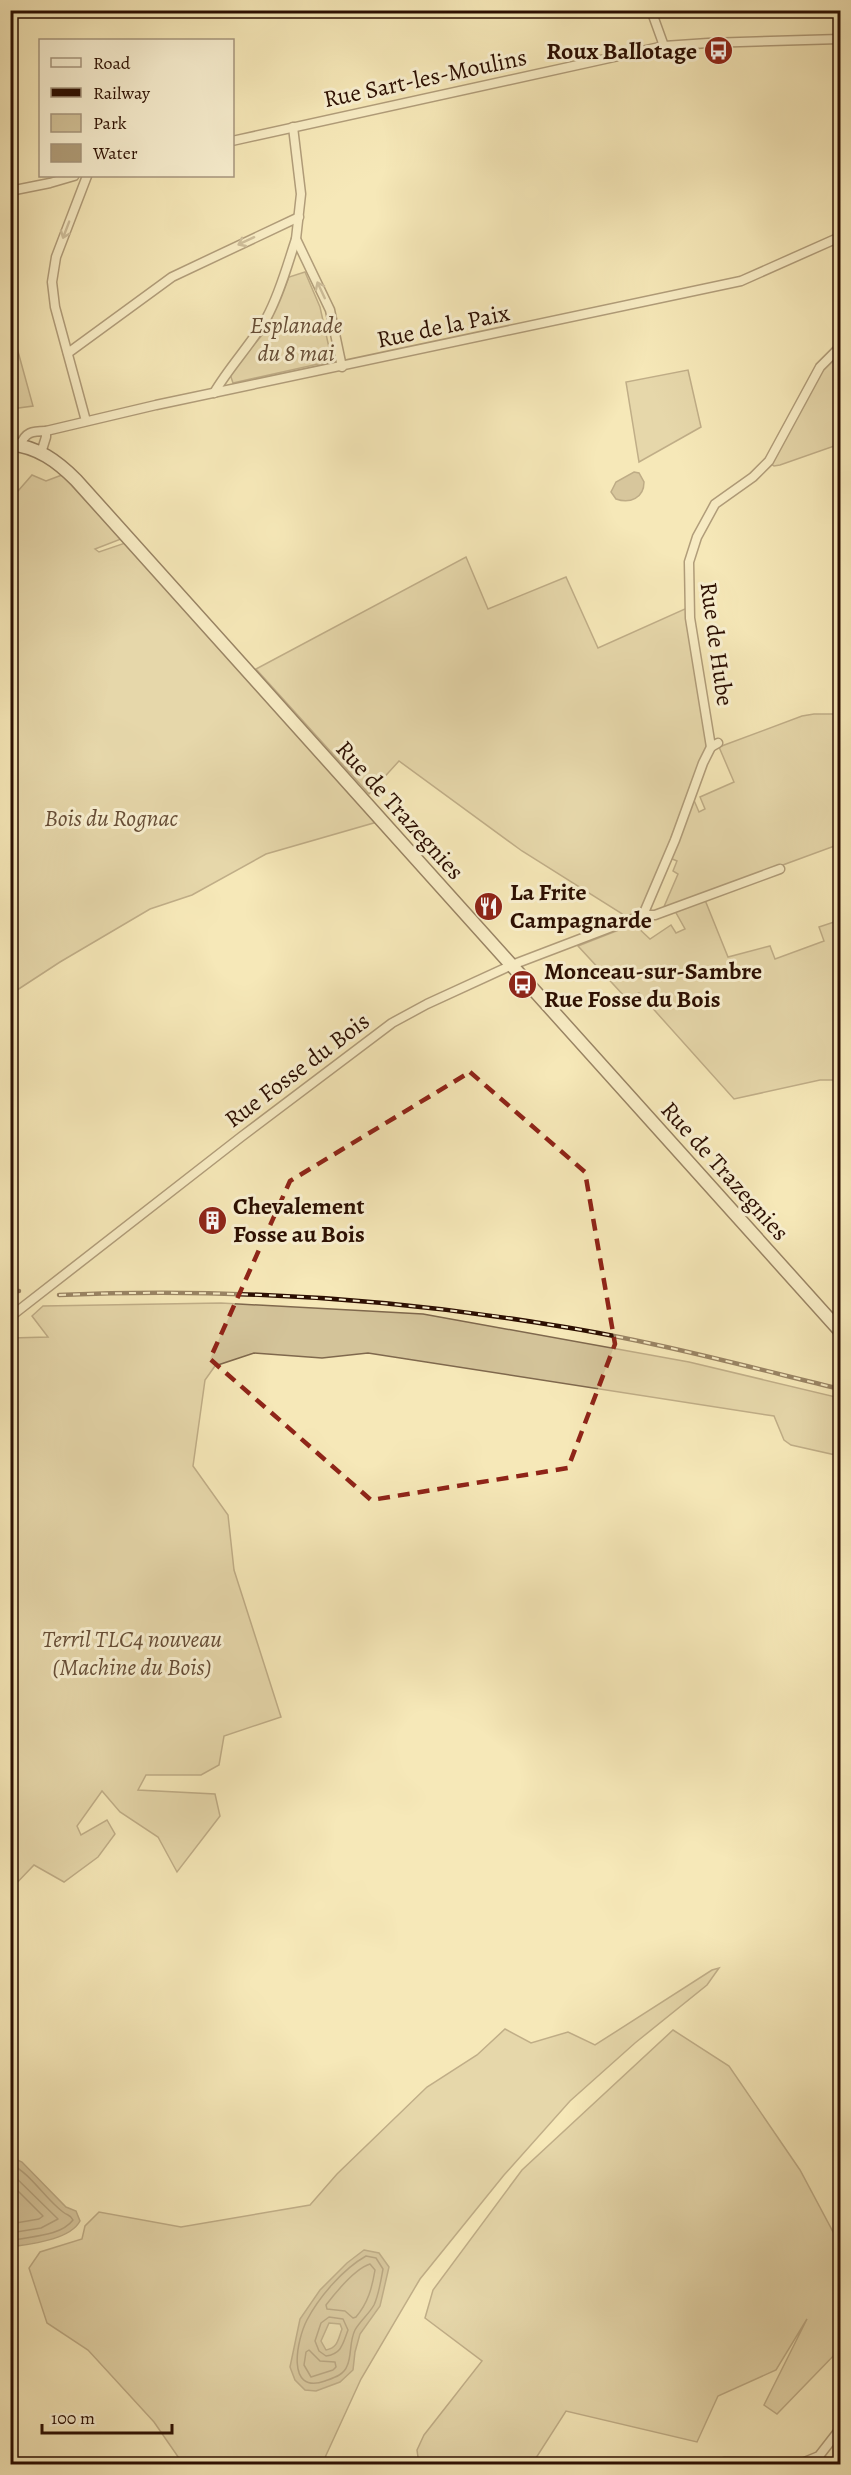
<svg xmlns="http://www.w3.org/2000/svg" width="851" height="2475" font-family="Alegreya,serif">
<rect width="100%" height="100%" fill="#f6e8b8"/>
<filter id="stains"><feTurbulence type="fractalNoise" baseFrequency=".00333" numOctaves="4"/><feColorMatrix values="0 0 0 0 .2 0 0 0 0 .09 0 0 0 0 .02 0 0 0 .5 -.17"/></filter>
<radialGradient id="worn" r=".72"><stop offset=".6" stop-color="#630" stop-opacity="0"/><stop offset="1" stop-color="#630" stop-opacity=".3"/></radialGradient>
<g fill="#d3c399" stroke="#7f684d" stroke-width="1.5">
<path d="M305 272 320 307 332 361 233 383 230 374 267 329 289 277Z"/>
<path d="M11 326 33 406 11 409H10Z"/>
<path d="M840 349V444L780 465 774 466 770 463 826 364Z"/>
<path d="M688 370 701 427 639 462 626 382Z"/>
<path d="M32 475 46 481 62 475 121 539 95 549 99 552 125 543 377 822 266 854 192 895 150 909 60 962 11 994 10 528 15 525 11 518V499Z"/>
<path d="M466 557 488 609 566 577 598 648 687 608 707 745 647 900C642 907 637 914 627 917L522 851 399 761 369 794 256 669Z"/>
<path d="M814 714H840V844L663 909 678 874 673 871 677 861 670 858 693 798 699 812 705 809 700 797 734 782 719 747 802 716Z"/>
<path d="M705 900 728 957 770 946 775 959 824 941 819 927 840 920V1080H820L734 1099 639 993 626 998 578 946 634 924 650 939 671 925 676 933 685 929 675 911Z"/>
<path d="M221 1303 423 1314 689 1362 840 1398V1456L791 1445 784 1440 774 1416 368 1353 322 1358 254 1353 215 1366 205 1380 193 1466 228 1515 234 1570 281 1717 224 1736 219 1765 201 1775H146L138 1790 215 1794 220 1816 177 1872 158 1837 120 1812 102 1791 77 1826 81 1835 107 1820 115 1834 98 1857 64 1882 34 1865 11 1889V1338L48 1337 32 1316 43 1306Z"/>
<path d="M719 1968 707 1985 635 2043 570 2101 504 2175 420 2279 361 2379 322 2464H183L154 2422 88 2350 47 2323 29 2268 40 2252 82 2239 85 2226 99 2212 181 2227 310 2205 337 2174 427 2087 477 2055 505 2029 531 2043 568 2032 595 2045 712 1970Z"/>
<path d="M673 2030 729 2066 800 2170 840 2245V2349L777 2414 764 2405 807 2319 776 2370 718 2396 697 2442 566 2411 536 2458 528 2464H419L417 2450 424 2435 482 2361 425 2318 433 2290 522 2170Z"/>
</g>
<g fill="#b19e7a" stroke="#7b644a" stroke-width="1.5" fill-rule="evenodd">
<path d="M634 472 639 473 644 482C644 498 630 504 616 499L611 492 616 482Z"/>
<path d="M11 2157 22 2162 66 2207 76 2211 80 2221C70 2240 30 2244 11 2247Z"/>
<path d="M364 2250 379 2253 389 2267 380 2306 360 2334 355 2352 353 2370 340 2382 316 2391 305 2390 295 2380 290 2367 300 2319 320 2290 347 2263ZM329 2323 340 2324 342 2329C338 2339 338 2348 326 2350L321 2341Z"/>
</g>
<g fill="none" stroke-linecap="round" stroke-linejoin="round">
<g stroke="#6e563e" stroke-width="1.5">
<path d="M10 2164C31 2173 44 2198 63 2212 68 2216 70 2214 73 2220 60 2237 29 2236 10 2241"/>
<path d="M10 2172 58 2219 41 2228 10 2233"/>
<path d="M10 2183 43 2216 39 2219 10 2224"/>
<path d="M366 2256 376 2258 383 2269C381 2280 379 2294 374 2305 369 2314 360 2321 355 2330 349 2342 352 2356 347 2366 344 2375 333 2378 325 2381 285 2395 297 2339 307 2320 319 2297 343 2269 366 2256Z"/>
<path d="M370 2264 375 2270C372 2288 368 2303 356 2317L353 2318 345 2311 327 2309 326 2305C336 2292 354 2269 370 2264Z"/>
<path d="M329 2317 343 2319 348 2330C343 2343 342 2354 326 2356L319 2351 315 2341 321 2323Z"/>
<path d="M309 2350 320 2361 335 2362 336 2367 333 2370 311 2377 304 2365 306 2352Z"/>
</g>
<defs>
<g id="street">
<path d="M651 10 664 46"/>
<path d="M293 127 301 194 296 239 330 310 342 367"/>
<path d="M232 141 664 46 708 43 840 39"/>
<path d="M10 191 50 183 74 176"/>
<path d="M68 353 172 277 299 217"/>
<path d="M214 393C229 367 253 342 267 317 280 293 287 266 296 239"/>
<path d="M86 421 55 307 52 282 56 257 87 176"/>
<path d="M46 431 156 405 741 281 840 237"/>
<path d="M20 446C25 432 32 431 46 431V437L41 453"/>
<path d="M711 747 690 618 689 562 697 537 715 504 753 477 769 461 820 367 840 347"/>
<path d="M643 915 675 840 703 763 711 747 718 743"/>
<path d="M10 1317 241 1137 392 1023 427 1004 512 965 643 915H655L780 869"/>
<path d="M724 2462 802 2463 819 2456 840 2429"/>
</g>
<path id="secondary" d="M10 444C38 447 57 461 76 480L840 1331"/>
</defs>
<use href="#street" stroke="#5e442f" stroke-width="11"/>
<use href="#secondary" stroke="#2b0e01" stroke-width="15"/>
<use href="#street" stroke="#f9f0d1" stroke-width="8"/>
<use href="#secondary" stroke="#f9f0d1" stroke-width="12"/>
<defs>
<g id="rail">
<path d="M10 1292 19 1291"/>
<path d="M59 1295C224 1288 389 1298 552 1325 649 1340 745 1366 840 1389"/>
</g>
</defs>
<use href="#rail" stroke="#2b0e01" stroke-width="4.5"/>
<use href="#rail" stroke="#f9f0d1" stroke-width="2" stroke-dasharray="7" stroke-linecap="butt"/>
</g>
<defs><path id="oneway-shaft" d="M-6 0H5M1.5-3L5.5 0L1.5 3" fill="none" stroke-width="1.6" stroke-linecap="round" stroke-linejoin="round" transform="scale(1.5)"/></defs>
<g stroke="#9c8a73">
<use href="#oneway-shaft" transform="translate(66 230) rotate(111)"/>
<use href="#oneway-shaft" transform="translate(246 241) rotate(155)"/>
<use href="#oneway-shaft" transform="translate(321 290) rotate(-115)"/>
</g>
<path d="M0 0H851V2475H0ZM470 1072 585 1172 615 1344 568 1468 371 1500 210 1359 290 1181Z" fill="#f6e8b8" fill-opacity=".55" fill-rule="evenodd"/>
<path fill="none" stroke="#8f2418" stroke-width="4.5" stroke-dasharray="12 8" stroke-linejoin="round" d="M470 1072 585 1172 615 1344 568 1468 371 1500 210 1359 290 1181Z"/>
<defs>
<symbol id="bus-disc" viewBox="-11 -11 22 22"><circle r="9.5" fill="#8f2418" stroke="#f9f0d1"/><path d="M-5-6H5V4H4V6H2V4H-2V6H-4V4H-5ZM-3.5-4V0h7V-4ZM-3.5 1.2v1.5H-2V1.2ZM2 1.2v1.5H3.5V1.2Z" fill="#fff"/></symbol>
<symbol id="restaurant-disc" viewBox="-11 -11 22 22"><circle r="9.5" fill="#8f2418" stroke="#f9f0d1"/><path d="M-5-6h1v4h1v-4h1v4h1v-4h1v5L-1.5 .5V6h-2V.5L-5-1ZM5-6V6H3V1.5H1.5Q1.5-4 5-6Z" fill="#fff"/></symbol>
<symbol id="building-disc" viewBox="-11 -11 22 22"><circle r="9.5" fill="#8f2418" stroke="#f9f0d1"/><path d="M-4-6H4V6H1V3H-1V6H-4ZM-2.5-4.3h1.7v1.8h-1.7ZM.8-4.3h1.7v1.8H.8ZM-2.5-1h1.7V.8h-1.7ZM.8-1h1.7V.8H.8Z" fill="#fff"/></symbol>
</defs>
<g fill-rule="evenodd">
<use href="#bus-disc" x="702" y="34" width="33" height="33"/>
<use href="#restaurant-disc" x="472" y="890" width="33" height="33"/>
<use href="#bus-disc" x="506" y="968" width="33" height="33"/>
<use href="#building-disc" x="196" y="1204" width="33" height="33"/>
</g>
<g text-anchor="middle" dominant-baseline="central" stroke-width="6" stroke-linejoin="round" paint-order="stroke">
<g font-size="24" font-weight="bold" fill="#2b0e01" stroke="#f9f0d1" text-anchor="start">
<text x="697" y="51" text-anchor="end">Roux Ballotage</text>
<text x="510" y="892">La Frite<tspan x="510" dy="28">Campagnarde</tspan></text>
<text x="544" y="971">Monceau-sur-Sambre<tspan x="544" dy="28">Rue Fosse du Bois</tspan></text>
<text x="233" y="1206">Chevalement<tspan x="233" dy="28">Fosse au Bois</tspan></text>
</g>
<g font-size="24" fill="#2b0e01" stroke="#f9f0d1">
<text transform="translate(425 78) rotate(-12)">Rue Sart-les-Moulins</text>
<text transform="translate(443 326) rotate(-12)">Rue de la Paix</text>
<text transform="translate(717 644) rotate(82)">Rue de Hube</text>
<text transform="translate(400 810) rotate(48)">Rue de Trazegnies</text>
<text transform="translate(297 1070) rotate(-37)">Rue Fosse du Bois</text>
<text transform="translate(725 1171) rotate(48)">Rue de Trazegnies</text>
</g>
<g font-size="24" font-style="italic" fill="#664d36" stroke="#f9f0d1">
<text x="296" y="325">Esplanade<tspan x="296" dy="28">du 8 mai</tspan></text>
<text x="111" y="818">Bois du Rognac</text>
<text x="132" y="1639">Terril TLC4 nouveau<tspan x="132" dy="28">(Machine du Bois)</tspan></text>
</g>
</g>
<rect width="851" height="2475" fill="none" stroke="#f6e8b8" stroke-width="36"/>
<rect x="12" y="12" width="827" height="2451" fill="none" stroke="#2b0e01" stroke-width="3"/>
<rect x="18" y="18" width="815" height="2439" fill="none" stroke="#2b0e01" stroke-width="1.5"/>
<rect x="39" y="39" width="195" height="138" fill="#f9f0d1" stroke="#a7967e" stroke-width="1.5"/>
<rect x="51" y="58" width="30" height="9" fill="#f9f0d1" stroke="#a7967e" stroke-width="1.5"/>
<text x="93" y="69" font-size="18" fill="#2b0e01">Road</text>
<rect x="51" y="88" width="30" height="9" fill="#2b0e01" stroke="#a7967e" stroke-width="1.5"/>
<text x="93" y="99" font-size="18" fill="#2b0e01">Railway</text>
<rect x="51" y="114" width="30" height="18" fill="#d3c399" stroke="#a7967e" stroke-width="1.5"/>
<text x="93" y="129" font-size="18" fill="#2b0e01">Park</text>
<rect x="51" y="144" width="30" height="18" fill="#b19e7a" stroke="#a7967e" stroke-width="1.5"/>
<text x="93" y="159" font-size="18" fill="#2b0e01">Water</text>
<path d="M42 2424v9h130v-9" fill="none" stroke="#2b0e01" stroke-width="3"/>
<text x="51" y="2424" font-size="18" fill="#2b0e01" stroke="#f9f0d1" stroke-width="4.5" paint-order="stroke">100 m</text>
<rect width="100%" height="100%" filter="url(#stains)"/>
<rect width="100%" height="100%" fill="url(#worn)"/>
</svg>
